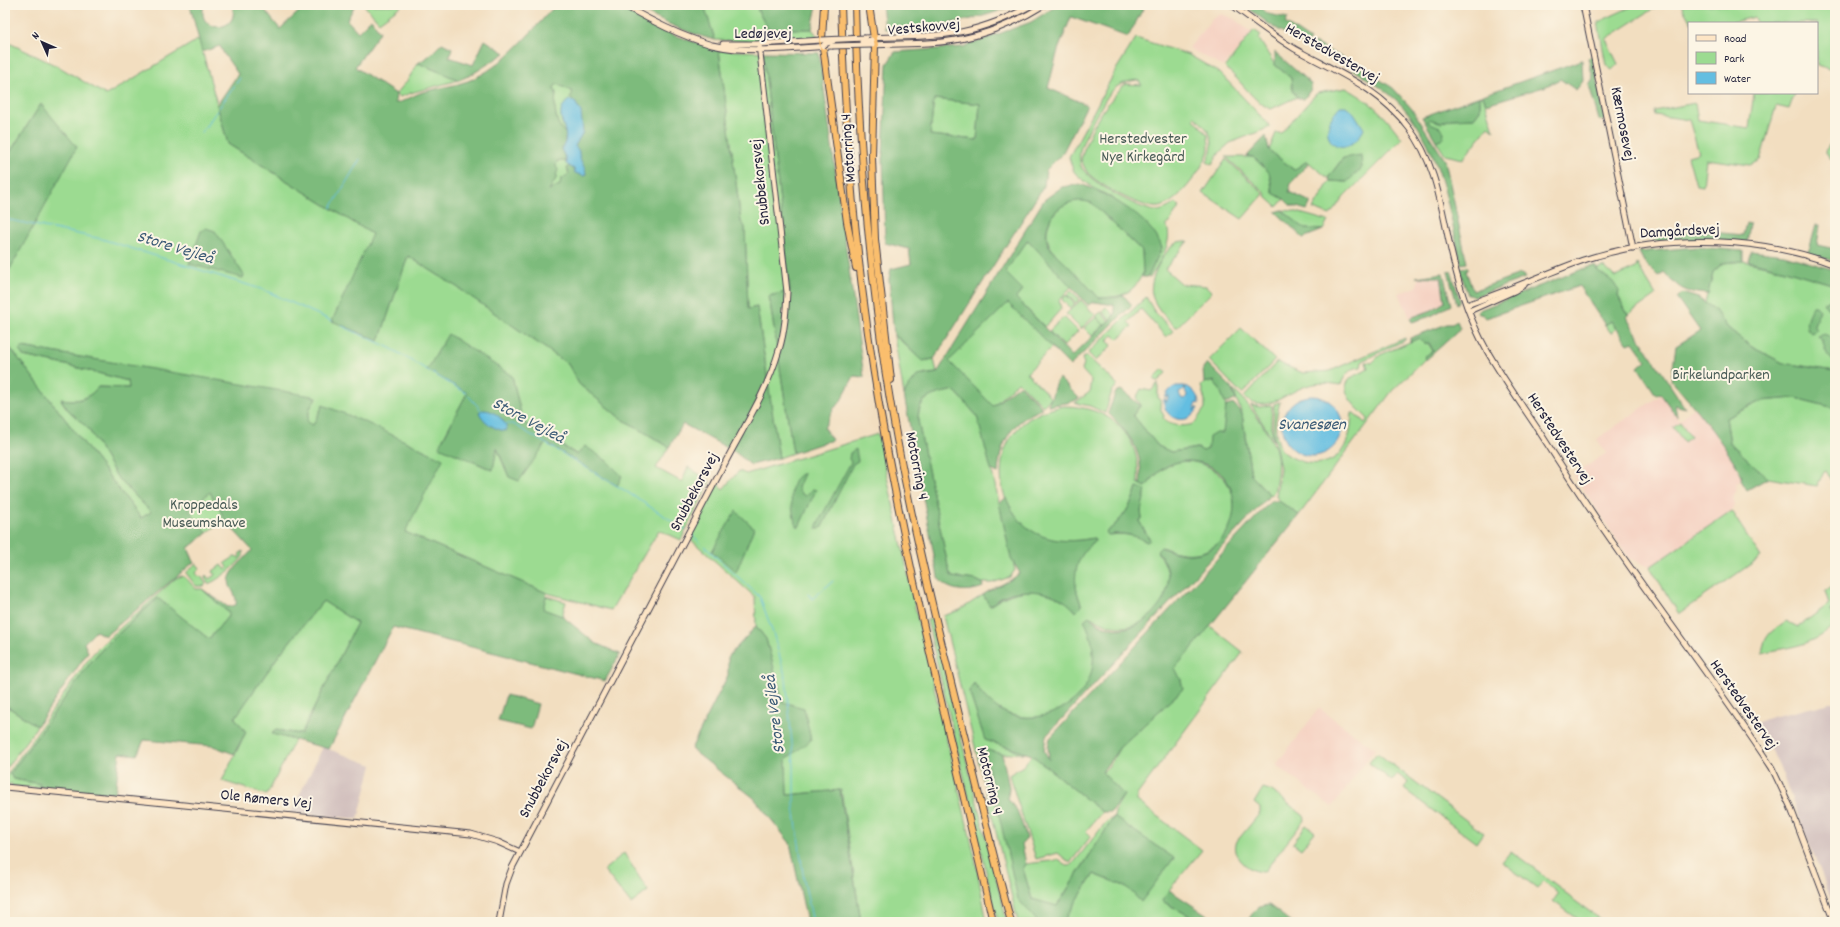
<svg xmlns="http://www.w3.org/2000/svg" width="1840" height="927" font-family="Dekko,sans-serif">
<rect width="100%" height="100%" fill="#fcf5e5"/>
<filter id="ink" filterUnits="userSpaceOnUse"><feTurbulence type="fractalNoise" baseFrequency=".025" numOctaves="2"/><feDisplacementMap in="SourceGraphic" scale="8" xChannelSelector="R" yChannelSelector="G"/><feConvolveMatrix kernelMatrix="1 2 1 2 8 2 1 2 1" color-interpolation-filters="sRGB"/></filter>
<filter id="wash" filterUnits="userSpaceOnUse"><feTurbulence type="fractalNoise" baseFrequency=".012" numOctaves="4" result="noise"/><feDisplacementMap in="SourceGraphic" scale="16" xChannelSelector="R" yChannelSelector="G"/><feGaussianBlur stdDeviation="0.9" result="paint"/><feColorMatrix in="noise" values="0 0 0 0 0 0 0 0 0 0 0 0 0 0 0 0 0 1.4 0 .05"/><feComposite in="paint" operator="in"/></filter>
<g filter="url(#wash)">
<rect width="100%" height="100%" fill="#f2dec0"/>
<g fill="#f5d2c2">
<path d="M1222 14 1234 19 1252 33 1223 67 1189 48 1214 17Z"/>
<path d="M1441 277 1445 302 1432 310 1410 318 1399 293 1417 287 1418 278Z"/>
<path d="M1661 395 1679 421 1694 407 1707 422 1732 457 1742 478 1735 486 1737 489 1733 495 1735 506 1731 511 1650 567 1629 558 1574 475 1606 453 1597 439Z"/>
<path d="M1319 708 1375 749 1332 807 1276 765Z"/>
</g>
<g fill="#d1bfbd">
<path d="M1835 702V909L1777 761 1757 727 1758 722 1772 717Z"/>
<path d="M323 747 372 765 358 819 291 812Z"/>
</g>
<g fill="#9cdb91" stroke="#5f7e66" fill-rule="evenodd">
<path d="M364 5H402L379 22Z"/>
<path d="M704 5H758V11L768 29H812L819 38 758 42 715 40Z"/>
<path d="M1635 5H1659L1606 39 1618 64 1612 70 1606 65 1598 22Z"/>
<path d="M1681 5H1829L1835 14V71L1817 65V23H1757L1755 17 1729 23H1691Z"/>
<path d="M1254 30 1261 35 1259 39 1275 65 1291 78 1293 91 1297 97 1271 109C1252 102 1241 79 1225 68Z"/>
<path d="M1136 38 1189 55 1220 73 1271 127 1230 143 1220 152 1212 165 1207 162C1217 140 1211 132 1195 117L1194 119 1208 135C1208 140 1210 148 1208 153 1201 171 1178 203 1160 207 1144 210 1103 187 1091 176 1086 173 1084 165 1081 160 1088 130 1104 106 1125 84L1142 85 1138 80C1127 81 1118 84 1111 92 1103 101 1082 140 1080 151 1079 156 1080 162 1081 166 1087 181 1140 210 1156 211 1162 211 1170 207 1175 203L1180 206 1169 223 1166 225C1175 241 1158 263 1150 278L1148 277 1162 248 1156 236 1141 221 1109 196 1093 188 1076 174 1073 170 1069 157 1117 68Z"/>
<path d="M199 39 228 144 372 234 379 341 408 256 457 287 568 364 579 384 619 417 669 447 656 468 682 482 688 467 710 481 681 540 659 530 611 610 547 593 405 532 323 405 313 426 307 422 310 408 317 398 22 347 23 356 71 366 128 381 129 388 98 387C85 402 78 400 61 400L68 410 88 428 117 477 151 512 141 518 5 341V262L10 268 41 104 5 160V41L61 68 106 95ZM512 376 523 422 578 455 585 446 618 486 546 443 509 477 496 447 492 470 439 446 467 393Z"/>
<path d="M719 50 763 52 790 291 769 296 793 453 779 458 757 307 748 309 745 227 741 222Z"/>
<path d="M418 63 459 80 414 92 400 97 396 94 407 81Z"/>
<path d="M557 84 574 92 575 102 569 100 561 120 566 134C553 122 555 108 556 91L553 89Z"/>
<path d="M1346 88C1373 103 1385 115 1402 139L1344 197 1330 215 1313 209 1330 181 1347 182 1343 158 1328 178 1307 161 1294 170 1269 150 1276 133H1281L1317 93Z"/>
<path d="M1754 93H1795L1789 109 1776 106 1760 160 1750 165 1706 159 1703 186 1696 185 1688 156 1699 153 1689 120 1655 115 1654 111 1695 103 1698 120 1749 128Z"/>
<path d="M1483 95 1494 130 1489 126 1463 159 1445 155 1436 141 1443 138 1428 122 1429 119 1441 123 1451 119 1474 118 1480 110V96Z"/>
<path d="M934 99 980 104 977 140 930 135Z"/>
<path d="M1830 144 1835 145V158H1830L1825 151Z"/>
<path d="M1226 157H1253L1269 172 1273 193 1284 199 1277 207 1265 196 1266 194Z"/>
<path d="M1226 159 1264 194 1242 219 1203 193Z"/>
<path d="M557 161H565L566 164 569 165 570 166 567 168 569 174 560 185 548 190 557 177 555 165Z"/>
<path d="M1082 200 1092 203 1142 251 1143 273C1132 295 1122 297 1099 298 1091 289 1051 252 1049 244 1045 234 1047 224 1053 215 1060 205 1070 201 1082 200Z"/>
<path d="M1282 210 1293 211 1328 221 1323 230 1305 229Z"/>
<path d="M1028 240 1072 286 1059 300 1061 309 1045 327 1016 298 1004 272Z"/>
<path d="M1188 241 1165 269 1182 284 1206 286 1212 292 1176 328C1167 318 1156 309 1152 295 1148 280 1164 249 1178 242 1181 241 1185 241 1188 241Z"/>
<path d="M1743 261 1785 270 1835 285V371L1783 363 1750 346 1727 327 1714 309 1705 303 1713 272 1723 263Z"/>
<path d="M1637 264 1656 295 1628 315 1618 296 1619 294 1596 269 1604 267 1615 277 1636 268Z"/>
<path d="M1071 291 1080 299 1076 303 1067 295Z"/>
<path d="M1066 295 1075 304 1070 308 1062 300Z"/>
<path d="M1146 297 1154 311 1173 331 1166 337 1141 309 1128 322 1132 326 1118 339 1113 335 1107 341 1112 345 1096 361 1088 353Z"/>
<path d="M1081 300 1095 315 1081 329 1066 314Z"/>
<path d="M1008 302 1052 347 1027 373 1051 398 1043 406 1018 382 993 406 948 361Z"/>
<path d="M1106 307 1114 315 1110 320 1102 311Z"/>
<path d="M1101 312 1109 321 1104 325 1096 316Z"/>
<path d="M1064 317 1078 331 1064 346 1049 331Z"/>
<path d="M1096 317 1104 325 1092 336 1084 328Z"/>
<path d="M1611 321 1616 329 1611 333 1605 325Z"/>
<path d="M1241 328 1275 360 1243 393H1241L1209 360Z"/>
<path d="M894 336 899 339 922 361 934 359 937 373 924 374 907 389 904 395Z"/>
<path d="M1405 338V340L1366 359 1362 362 1361 367C1350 368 1344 375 1341 385 1329 383 1318 382 1306 386 1286 393 1263 416 1244 397L1277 362 1303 373 1330 371Z"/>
<path d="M1419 338 1428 343 1433 351 1424 357 1425 359 1392 391 1299 515 1279 501 1276 496 1280 468 1273 431 1274 404 1280 402C1275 422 1273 429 1281 450 1302 468 1336 471 1347 441 1351 432 1351 423 1352 413H1354L1365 423 1368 419C1359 409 1336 392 1351 378 1355 374 1363 373 1368 369L1366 362 1372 363 1380 355Z"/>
<path d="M1085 356H1087L1118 385 1112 391 1105 413 1090 406 1075 403 1091 391 1090 387 1091 380 1082 370 1084 363 1082 359Z"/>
<path d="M1163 369 1166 373 1157 382 1154 378Z"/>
<path d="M1214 381C1227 392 1228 416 1223 432 1221 439 1209 449 1203 451L1197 448 1171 452 1158 446 1133 415 1141 405 1136 398 1141 389 1151 391 1158 383V398L1160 399 1161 410 1164 416 1163 418C1171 427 1182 427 1194 424L1205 408V401L1201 386 1204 383Z"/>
<path d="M1233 390C1248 402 1266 428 1274 445 1279 456 1278 470 1276 482 1275 487 1275 493 1270 495L1251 475 1242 414Z"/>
<path d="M953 391 956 392 977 416 983 434 1015 570 1010 577 992 583H982L976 580 952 577 949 571 918 421C918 398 932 393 953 391Z"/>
<path d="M1795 398 1835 408V465L1832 468 1835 471 1834 484 1826 471 1824 472 1817 486 1768 478 1730 443 1726 418 1761 401Z"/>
<path d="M1251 405 1260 407 1270 405 1272 406 1271 426 1274 441Z"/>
<path d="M1063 406C1109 406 1142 434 1138 483L1146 487C1158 471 1172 458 1194 462 1264 476 1236 580 1162 547L1157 552C1191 590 1141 651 1091 617 1089 639 1099 659 1089 681 1075 711 1033 727 1002 711 990 705 981 694 974 683L969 691 985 740 1025 753 1002 754 984 750 1038 922H1018L943 616 960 610 983 595 990 606C1011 590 1035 586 1059 598 1068 603 1072 606 1082 606 1071 580 1071 560 1095 541L1094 538C1077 541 1062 543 1045 538 1003 526 988 467 1014 433 1026 417 1044 410 1063 406ZM1137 487 1145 490 1141 511 1142 519 1139 521 1150 539 1147 542C1135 535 1123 533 1110 535L1106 532C1122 521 1132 505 1137 487Z"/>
<path d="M1680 422 1691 437 1684 442 1673 427Z"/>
<path d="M878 434 917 616 974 853 987 922H861L841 790 787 795 783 702 766 639 756 626 755 597 689 538 717 483 723 489 739 471 746 474Z"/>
<path d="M208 489 225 519 188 548 194 562 159 531Z"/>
<path d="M1731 511 1761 557 1679 614 1650 567Z"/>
<path d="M243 551V556C238 565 217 581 208 584L205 578 206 575 209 579 215 575 213 571 221 565 226 569 228 567 225 563 236 556 239 558 240 555 239 554Z"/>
<path d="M196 563 200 568 196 573 199 577 201 576 206 584 204 586H196L186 573Z"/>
<path d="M182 576 186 578 196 589H202L230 614 209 639 157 598 109 642 93 659 10 774 13 779 40 784 39 788 12 786 11 783 9 785 6 784 5 780 9 772 90 657 100 646 176 578Z"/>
<path d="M1832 586 1835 588V615L1830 609 1835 619V625C1811 647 1792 646 1762 653 1765 634 1771 632 1786 621L1798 627 1829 604 1825 591Z"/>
<path d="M546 596 566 602 562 616 542 609Z"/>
<path d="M323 601 357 623 301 734 276 730 272 733 295 740 267 795 222 781 246 732 235 718 279 655Z"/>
<path d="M931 619 1007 922H998L927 620Z"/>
<path d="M1210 626 1243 652 1137 795V801L1202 850 1169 890 1162 901 1201 922H1063L1094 874 1127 887 1174 859 1114 817 1056 907 1032 899 1023 869 1026 864 1058 860 1068 866 1072 865 1106 822 1114 817 1116 808 1124 795 1102 773 1109 766 1120 747 1183 689 1181 680 1174 668Z"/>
<path d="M5 705 37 726 5 770Z"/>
<path d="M1377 753 1483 833 1476 843 1404 789 1408 782 1397 774 1392 781 1369 763Z"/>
<path d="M1032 755 1102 812 1086 831 1091 836 1070 863 1058 853 1036 859 1009 775 1023 766Z"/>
<path d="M1263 788 1272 791 1304 816 1305 819 1264 872C1250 873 1230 856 1237 841L1260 813V808L1254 803Z"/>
<path d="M1306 825 1315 832 1301 849 1293 843Z"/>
<path d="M1511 851 1563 890 1567 895 1604 922H1582L1553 901 1558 894 1544 881 1537 888 1502 862Z"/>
<path d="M624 853 648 891 631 904 604 870Z"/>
</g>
<g fill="#7dbb7b" stroke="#506e5b" fill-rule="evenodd">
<path d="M190 5H204C195 35 242 33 232 5H263L267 13 280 29 305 6 309 9 313 5H355L347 20 358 32 371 19 380 32 355 67 396 94 395 103C405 102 413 95 423 92 438 88 454 86 468 81 504 67 530 32 556 5H616L673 35 719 50 741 222 745 227 748 309 757 307 779 458 751 465 735 452 683 424 669 447 619 417 579 384 568 364 457 287 408 256 379 341 332 321 372 234 228 144 217 105 238 74 224 54 220 46 202 52ZM557 84 573 92 570 98 575 102 583 132 575 143V146L578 156 574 169 570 166 567 168 569 174 561 179 560 185 549 190 557 177 556 175 558 170 556 166 557 161H565L566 159 561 149 564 146 566 134C553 122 555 108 556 91L553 89Z"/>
<path d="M631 5H704L715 40C683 32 659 20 631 5Z"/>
<path d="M758 5H817L812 29H768L758 11Z"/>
<path d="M882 5H1013C972 24 929 26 885 29Z"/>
<path d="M1058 5H1145L1128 37 1071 17 1058 50 1048 88 1087 105 1062 154 1046 170 1044 186 934 359 922 361 900 339 894 336 889 279 891 269 911 264 909 249 885 243 883 155 887 64 895 52 963 47 1031 22ZM934 99 980 104 977 140 930 135Z"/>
<path d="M1244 5H1258L1268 14 1288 18 1285 23 1310 40 1306 46 1269 24Z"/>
<path d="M485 40 505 53 471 75 459 80 418 63 429 56 442 43 452 48 449 57 473 65Z"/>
<path d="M1314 43 1347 60 1345 65 1311 49Z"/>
<path d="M763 52 819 53 864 377 854 376 839 404 834 408 824 428 832 440 793 453 769 296 790 291Z"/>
<path d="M1275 52 1311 84V89L1304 99H1298L1293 91 1291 78 1275 65Z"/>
<path d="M1593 56 1605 120H1599L1589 85 1593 78 1588 58Z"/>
<path d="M1582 60 1583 81 1576 90 1560 79 1544 87 1486 104 1483 95Z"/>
<path d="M1355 64 1393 88 1412 109 1445 160 1467 263 1461 264C1448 208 1441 141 1395 99 1383 88 1367 79 1353 69Z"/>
<path d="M1480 96V110L1474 118 1451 119 1441 123 1429 119 1428 122 1440 127 1444 132 1443 138 1436 141 1422 117Z"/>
<path d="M41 104 77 147 10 269 5 262V160Z"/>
<path d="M1266 136 1269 150 1294 170 1307 161 1309 163 1291 183 1289 192 1311 202 1307 210 1290 205 1284 199 1273 193 1269 172 1253 157 1247 156Z"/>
<path d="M1361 155 1362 168 1347 182 1330 181 1328 178 1343 158Z"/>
<path d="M1080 184C1107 193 1153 219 1162 248L1148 277H1142L1143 273 1142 251 1092 203C1080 199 1068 201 1058 209 1048 217 1043 235 1049 246 1052 251 1058 256 1062 260 1075 272 1087 285 1099 298L1118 297 1123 295 1132 305 1070 366 1008 303 949 361 993 406 1019 385 1040 405 1042 409C1012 421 1000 441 998 473L991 470 977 416 956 392C951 390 947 392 941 393 924 398 918 402 918 421L949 571 952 577 976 580 982 583 983 587C969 593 946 592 938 577L904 395 907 389 917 376 937 373 1044 200 1062 187ZM1028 240 1088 305 1095 302 1114 305 1115 315 1072 356 1016 298 1023 290 1005 272Z"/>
<path d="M1282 210 1305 229 1323 230 1303 238 1276 212Z"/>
<path d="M1746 223 1750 224 1747 242 1655 241 1651 238 1652 236 1700 231 1743 235Z"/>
<path d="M1816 225H1820L1817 245 1835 249V261L1808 254Z"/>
<path d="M206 228 215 231 244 275 243 278 189 264 201 231Z"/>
<path d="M1697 247 1743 251V261L1723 263 1713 272 1708 294C1683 292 1681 290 1664 272L1658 276 1644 262 1639 252Z"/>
<path d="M1751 251 1784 255 1835 270V285L1785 270 1748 261Z"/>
<path d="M1595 266 1597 270 1613 282 1619 291 1618 296 1628 315 1626 317 1685 408 1675 405 1677 417 1660 393 1656 395 1638 367 1646 360 1633 342 1628 344 1611 321 1605 325 1579 286 1486 318 1483 315 1477 313 1479 310 1585 268Z"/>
<path d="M1468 267V270L1466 271 1473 291 1520 274 1523 275 1525 278 1476 296 1468 295 1459 268Z"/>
<path d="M1451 271 1460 300 1457 304 1448 272Z"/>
<path d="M1443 273 1451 305 1431 316 1412 322 1410 318 1432 310 1445 302 1441 277H1416Z"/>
<path d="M1682 293 1698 298 1714 309 1727 327 1750 346 1783 363 1835 371V408L1795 398 1761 401 1726 418 1730 443 1768 478 1747 490 1741 480 1742 475C1722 440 1697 410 1671 380L1676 346 1700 331 1677 298Z"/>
<path d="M1835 298V307L1828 309 1823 303Z"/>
<path d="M1813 306H1816L1820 310 1814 325 1817 330 1811 333C1802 326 1808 314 1813 306Z"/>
<path d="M1457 321 1460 328 1457 332 1426 360 1424 357 1433 351 1429 343 1424 344 1419 338 1410 342V338L1447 324H1452Z"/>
<path d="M448 334 512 376 523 422 577 455 585 446 607 461 622 476 617 486 546 443 519 481 509 477 497 448 493 470 439 447 467 393 427 370Z"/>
<path d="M1824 334 1835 339V362C1822 354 1827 344 1818 336Z"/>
<path d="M22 347 312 396 317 397 310 408 307 422 313 425 323 405 365 422 443 459 405 532 547 593 543 609 562 616 595 643 620 654 605 681 393 627 329 749 272 734 276 730 301 734 357 623 323 601 279 655 235 718 246 732 234 754 213 746 144 740 137 755 120 753 115 794 39 787 40 784 13 779 10 774 93 659 109 642 158 598 209 639 230 614 202 589 228 607 236 605C237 599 234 593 231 588 223 574 245 560 252 550L227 523 210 492 189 510 207 533 188 548 194 562 105 636 96 631 84 643 88 652 37 726 5 705V353L12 350 141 518 151 512 117 477 88 428 68 410 61 399C78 401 86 401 98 387L129 388 128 381 71 366 23 356 19 350Z"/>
<path d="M1207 363 1230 386 1236 399 1229 403H1225L1220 390 1214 381 1204 383 1203 368Z"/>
<path d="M1059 378 1079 398C1072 404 1059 403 1049 406L1048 404C1055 393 1051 389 1059 378Z"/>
<path d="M1121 390 1140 405 1133 415 1158 446 1171 452 1198 448 1203 451 1208 449 1209 437 1216 433H1223L1226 406 1234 404 1242 414 1251 475 1270 495 1046 736 1044 750 1049 760 1048 747 1050 738 1271 501H1279L1299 515 1194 646 1175 668 1181 680 1183 689 1120 747 1102 772 1124 795 1111 812H1102L1032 755 985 740 969 691 974 683C981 694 990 704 1002 711 1016 719 1034 719 1049 714 1092 700 1104 659 1084 620L1089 616C1129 656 1195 592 1157 551L1161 547C1239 584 1264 464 1188 461 1169 461 1156 472 1146 487L1140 484C1144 451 1130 435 1108 413L1116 392Z"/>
<path d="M856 449 858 461 853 464 822 527 820 529H817V525L851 462 849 459 850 453Z"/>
<path d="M801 474H804L798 487 800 492 805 496 813 489 816 490 799 527 795 524C793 509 785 485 801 474Z"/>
<path d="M1137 487 1146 490 1141 511 1142 519 1139 521 1150 540 1147 542C1135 535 1122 532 1108 535L1106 532C1122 521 1132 505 1137 487Z"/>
<path d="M1006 498C1023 537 1054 546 1094 538L1095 541C1073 558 1071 582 1082 606L1076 612C1062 593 1034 588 1012 593 1004 595 996 601 990 606L983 595C995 586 1009 583 1020 573L1011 559 999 503Z"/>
<path d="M736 511 754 528 736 572 712 551Z"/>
<path d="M756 626 766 639 783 702 804 708 811 740 786 759 787 795 840 790 861 922H807L790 843 754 798 691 749 728 675V657Z"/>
<path d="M506 695 538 704 531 729 498 721Z"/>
<path d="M984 749 1002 754 1009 787 1008 799 1017 810 1027 838 1022 844 1026 864 1023 869 1032 899 1057 906 1114 817 1174 858 1141 902 1127 887 1094 874 1063 922H1038L1018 899Z"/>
<path d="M1169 890 1215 920 1221 922H1201L1162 901Z"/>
<path d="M1269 905 1291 922H1247C1253 912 1256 906 1269 905Z"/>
</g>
<g fill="#64bee1" stroke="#43708e">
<path d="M569 100 575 102 581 112 583 132 575 146 579 151C578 159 585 165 586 174L584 176 575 173 574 169 566 164V159L561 149C576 131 548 116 569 100Z"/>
<path d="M1340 106H1346L1354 113 1364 129C1347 164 1308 141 1340 106Z"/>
<path d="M1176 386H1185L1184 390 1179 393 1181 398 1185 399 1187 395 1185 391 1186 386C1194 390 1198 395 1199 404L1196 403 1194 411 1196 408H1198C1189 428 1162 420 1164 399L1166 400V403L1169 395 1166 398H1165C1167 392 1170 389 1176 386Z"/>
<circle cx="1312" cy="426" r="30"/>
<path d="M483 410C494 410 503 418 507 428L506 431C495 430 483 422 479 412Z"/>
</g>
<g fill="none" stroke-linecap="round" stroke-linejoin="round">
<g stroke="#64bee1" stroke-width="1">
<path d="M202 132 240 78"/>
<path d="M331 208 360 159"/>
<path d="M5 219 102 239 264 290 332 321"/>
<path d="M340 325 390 348 466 393 482 411"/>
<path d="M504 424H513L624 490 686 530"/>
<path d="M692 535 760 597 774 636 786 679 794 766V806L804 881 813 922"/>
<path d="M809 594 812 599 833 581"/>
</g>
</g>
</g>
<g filter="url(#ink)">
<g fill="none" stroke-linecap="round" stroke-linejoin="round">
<defs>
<g id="secondary">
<path d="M623 5C652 21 680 36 712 45 750 54 793 48 832 46"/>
<path d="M1232 5C1253 20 1273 36 1295 49 1338 73 1378 87 1409 128 1438 165 1442 215 1453 259 1460 290 1471 322 1486 349 1502 377 1521 404 1539 431 1564 470 1589 509 1616 547 1667 621 1723 693 1772 768L1790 806 1834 922"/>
<path d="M1583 5 1633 248"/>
<path d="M865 38C895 36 925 38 954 33 982 29 1008 18 1032 5"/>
<path d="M723 44H759L822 40"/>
<path d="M872 45C891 44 910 44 928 43 970 41 1009 27 1044 5"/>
<path d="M1467 305C1488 297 1510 289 1532 280 1553 272 1574 262 1597 256 1672 234 1762 237 1835 265"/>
<path d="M1469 311 1514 291 1524 285"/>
<path d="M5 787 471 834 498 842 520 852"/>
<path d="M499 922 506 884 512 868 726 461C745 425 768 389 779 350 785 331 786 311 787 292L759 44"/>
</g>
<g id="highway">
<path d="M824 5 822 40 847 222 856 268"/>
<path d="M841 5C845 141 857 276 880 410 910 582 954 752 993 922"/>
<path d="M855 5C858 126 867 249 885 369 904 493 934 614 964 735 980 798 994 860 1011 922"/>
<path d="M869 5 875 45 872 157 875 239 891 380"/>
</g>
</defs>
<use href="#secondary" stroke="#413e4f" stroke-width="7"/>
<use href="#highway" stroke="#413e4f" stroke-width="8"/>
<use href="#secondary" stroke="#fde5c5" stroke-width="5"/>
<use href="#highway" stroke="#fabe6d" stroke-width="6"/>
<defs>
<g id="secondary-bridge">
<path d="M822 40 865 38"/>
<path d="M862 42 871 40"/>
<path d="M823 46 825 44 833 41"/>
<path d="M832 46 872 45"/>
</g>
</defs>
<use href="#secondary-bridge" stroke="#413e4f" stroke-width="7" stroke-linecap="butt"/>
<use href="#secondary-bridge" stroke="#fde5c5" stroke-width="5"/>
</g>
</g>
<g text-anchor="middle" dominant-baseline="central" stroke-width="4" stroke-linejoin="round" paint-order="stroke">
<g font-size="16" fill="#22223b" stroke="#fcf5e5">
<text transform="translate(924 28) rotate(-5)">Vestskovvej</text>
<text x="763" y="34">Ledøjevej</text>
<text transform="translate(1332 54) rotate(30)">Herstedvestervej</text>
<text transform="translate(1622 124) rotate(79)">Kærmosevej</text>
<text transform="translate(849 148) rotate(-94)">Motorring 4</text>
<text transform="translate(761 182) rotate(-96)">Snubbekorsvej</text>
<text transform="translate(1680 232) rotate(-3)">Damgårdsvej</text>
<text transform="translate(1559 439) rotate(57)">Herstedvestervej</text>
<text transform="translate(916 466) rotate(79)">Motorring 4</text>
<text transform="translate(695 492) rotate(-62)">Snubbekorsvej</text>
<text transform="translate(1743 705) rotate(55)">Herstedvestervej</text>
<text transform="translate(544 779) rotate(-62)">Snubbekorsvej</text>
<text transform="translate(989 781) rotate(76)">Motorring 4</text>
<text transform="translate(266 800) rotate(6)">Ole Rømers Vej</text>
</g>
<g font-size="16" fill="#475a55" stroke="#fcf5e5">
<text x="1143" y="139">Herstedvester<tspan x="1143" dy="18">Nye Kirkegård</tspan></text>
<text x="1721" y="375">Birkelundparken</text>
<text x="204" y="505">Kroppedals<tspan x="204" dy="18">Museumshave</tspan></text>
</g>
<g font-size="17" font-style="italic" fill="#395975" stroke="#fcf5e5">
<text transform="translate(175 249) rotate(17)">Store Vejleå</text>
<text transform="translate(528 422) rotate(28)">Store Vejleå</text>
<text x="1312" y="426">Svanesøen</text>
<text transform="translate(776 714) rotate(-97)">Store Vejleå</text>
</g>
</g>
<rect width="1840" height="927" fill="none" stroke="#fcf5e5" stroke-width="20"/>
<rect x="1688" y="22" width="130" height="72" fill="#fcf5e5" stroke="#a5a1a1"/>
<rect x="1696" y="35" width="20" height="6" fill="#fde5c5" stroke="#a5a1a1"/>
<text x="1724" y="42" font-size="12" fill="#22223b">Road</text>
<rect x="1696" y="52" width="20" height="12" fill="#9cdb91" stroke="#a5a1a1"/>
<text x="1724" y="62" font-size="12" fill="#22223b">Park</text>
<rect x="1696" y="72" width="20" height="12" fill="#64bee1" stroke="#a5a1a1"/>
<text x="1724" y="82" font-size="12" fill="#22223b">Water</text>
<g transform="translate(42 42) rotate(315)" stroke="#fcf5e5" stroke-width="3" paint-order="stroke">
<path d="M0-3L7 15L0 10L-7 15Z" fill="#22223b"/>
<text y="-6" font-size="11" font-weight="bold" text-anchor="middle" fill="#22223b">N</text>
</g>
</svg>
